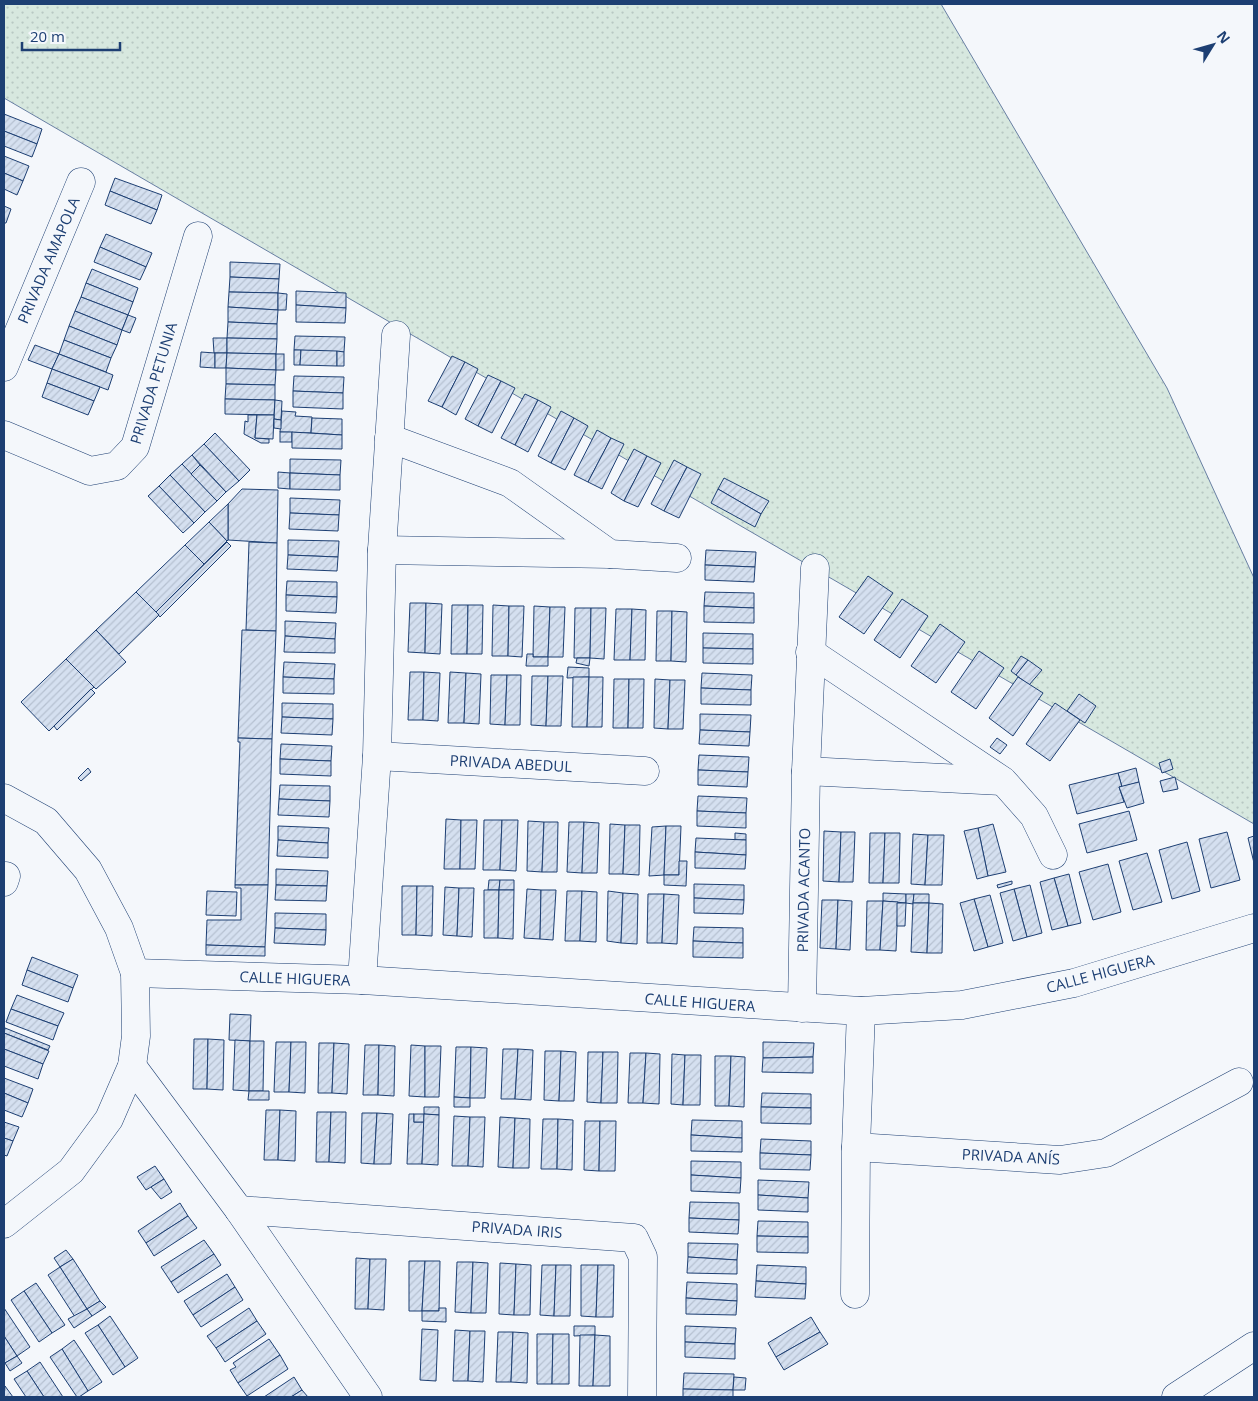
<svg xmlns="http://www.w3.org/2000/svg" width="1258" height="1401" font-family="'Open Sans',sans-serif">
<defs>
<pattern id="green-dots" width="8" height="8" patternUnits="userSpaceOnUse" patternTransform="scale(1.25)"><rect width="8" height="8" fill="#d7e8df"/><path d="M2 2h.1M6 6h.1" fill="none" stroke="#b8c8c3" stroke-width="1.8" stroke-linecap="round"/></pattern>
<pattern id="building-hatch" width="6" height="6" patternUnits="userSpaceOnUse" patternTransform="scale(1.25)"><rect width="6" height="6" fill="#d5e0f0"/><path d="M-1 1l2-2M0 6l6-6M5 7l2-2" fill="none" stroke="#b6c1d1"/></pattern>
</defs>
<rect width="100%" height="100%" fill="#f4f7fb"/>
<path fill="url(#green-dots)" stroke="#687fa3" d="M4 4H941L1167 388 1254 578V824L4 98Z"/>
<g fill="url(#building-hatch)" stroke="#1d3f73">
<path d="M4 114 42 129 37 144 4 131Z"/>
<path d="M4 131 37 144 32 157 4 146Z"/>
<path d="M4 156 29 166 23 181 4 173Z"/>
<path d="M4 173 23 181 17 195 4 189Z"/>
<path d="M115 178 162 195 157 210 110 191Z"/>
<path d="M110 191 157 210 151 224 105 205Z"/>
<path d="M4 206 11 209 6 223H4Z"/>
<path d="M106 234 152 253 146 267 100 247Z"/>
<path d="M100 247 146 267 140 280 94 262Z"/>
<path d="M230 262 280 264 279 279 230 277Z"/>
<path d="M92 269 138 288 133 302 86 283Z"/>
<path d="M230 277 279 279 278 293 229 292Z"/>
<path d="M86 283 133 302 128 315 81 297Z"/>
<path d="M296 291 346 293V308L296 305Z"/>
<path d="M229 292 278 293V310L228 307Z"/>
<path d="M278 293 287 294 286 310H278Z"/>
<path d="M81 297 128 315 122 330 75 311Z"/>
<path d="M296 305 346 308 345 323 296 322Z"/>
<path d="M228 307 278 310 277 324 228 322Z"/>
<path d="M75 311 122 330 117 345 69 326Z"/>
<path d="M128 315 136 318 130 333 122 330Z"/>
<path d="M228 322 277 324V339L227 338Z"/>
<path d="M69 326 117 345 111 358 64 340Z"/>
<path d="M295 336 345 337 344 352 294 350Z"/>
<path d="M213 338H227V353H214Z"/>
<path d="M227 338 277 339 276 354 227 353Z"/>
<path d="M64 340 111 358 106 372 59 354Z"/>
<path d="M35 345 59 354 52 369 28 360Z"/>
<path d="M294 350H301L300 365H294Z"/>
<path d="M301 350 337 351V366L300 365Z"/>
<path d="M337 351 344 352V366H337Z"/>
<path d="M201 352 215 353V368L200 367Z"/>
<path d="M215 353H227L226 368H215Z"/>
<path d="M227 353 276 354V370L226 368Z"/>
<path d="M59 354 113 375 108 390 52 369Z"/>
<rect x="276" y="354" width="8" height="16"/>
<path d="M452 356 465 362 442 407 428 401Z"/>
<path d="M465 362 478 369 456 415 442 407Z"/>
<path d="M226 368 276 370 275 385 226 384Z"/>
<path d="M52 369 100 387 94 401 47 383Z"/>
<path d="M488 375 501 381 478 426 465 419Z"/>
<path d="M294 376 344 377 343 393 293 391Z"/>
<path d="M501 381 515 388 492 433 478 426Z"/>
<path d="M47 383 94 401 88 415 42 397Z"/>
<path d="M226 384 275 385V400L225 399Z"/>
<path d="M293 391 343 393V409L293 407Z"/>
<path d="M525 394 538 400 515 445 501 438Z"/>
<path d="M225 399 275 400 274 415 225 414Z"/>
<path d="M275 400 282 401 281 420 274 419Z"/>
<path d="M538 400 551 407 528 452 515 445Z"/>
<path d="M282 411 296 412 295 416 312 417 311 433 280 432Z"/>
<path d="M561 411 574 418 551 463 538 456Z"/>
<path d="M248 415H257L255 438 269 439V443H261L244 434 245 421 248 422Z"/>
<path d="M257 415H274L273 439 255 438Z"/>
<path d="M312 418 342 419V435L311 433Z"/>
<path d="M574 418 588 426 565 470 551 463Z"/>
<path d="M274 419 281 420V429L274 428Z"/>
<path d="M597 430 611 438 588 482 574 475Z"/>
<rect x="280" y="432" width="12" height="10"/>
<path d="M292 432 342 435V449L292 448Z"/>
<path d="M215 433 250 470 239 481 204 444Z"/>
<path d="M611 438 624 444 602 489 588 482Z"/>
<path d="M204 444 239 481 226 492 192 455Z"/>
<path d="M634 449 647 456 624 501 611 493Z"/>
<path d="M192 455 200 465 191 474 182 464Z"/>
<path d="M647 456 661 463 638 507 624 501Z"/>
<path d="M290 459 341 460 340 475 290 473Z"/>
<path d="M674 460 687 467 664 511 651 504Z"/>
<path d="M182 464 217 501 205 512 170 475Z"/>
<path d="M200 465 226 492 217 501 191 474Z"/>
<path d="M687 467 701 474 679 518 664 511Z"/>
<path d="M278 472 290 473V489L278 488Z"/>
<path d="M290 473 340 475V490L290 489Z"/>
<path d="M170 475 205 512 194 523 159 486Z"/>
<path d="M724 478 769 501 761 514 718 489Z"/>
<path d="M159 486 194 523 183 533 148 496Z"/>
<path d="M242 489 278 490 277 543 228 540V504Z"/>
<path d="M718 489 761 514 755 527 711 503Z"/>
<path d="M290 498 340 500 339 515 290 513Z"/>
<path d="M228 504V540L227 541 209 522Z"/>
<path d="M290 513 339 515 338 531 289 529Z"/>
<path d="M209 522 227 541 204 564 185 545Z"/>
<path d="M288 540 339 541 338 557 288 555Z"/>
<path d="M227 542 231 546 160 617 156 612Z"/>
<path d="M249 542 277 543 276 631 246 630Z"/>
<path d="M185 545 204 564 156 612 136 592Z"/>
<path d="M706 550 756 552 755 567 705 565Z"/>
<path d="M288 555 338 557 337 571 287 569Z"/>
<path d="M705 565 755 567 754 582 705 580Z"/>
<path d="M868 576 893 593 864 634 839 617Z"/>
<path d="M287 581 337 582V597L286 595Z"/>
<path d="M136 592 159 615 119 654 96 630Z"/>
<path d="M705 592 754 593V608L704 606Z"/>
<path d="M286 595 337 597 336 613 286 611Z"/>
<path d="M902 599 928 616 900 658 874 640Z"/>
<path d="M410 603H426L425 653 408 652Z"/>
<path d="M426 603 442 604 440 654 425 653Z"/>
<path d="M452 605H468L467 654H451Z"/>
<path d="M468 605H483L482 654H467Z"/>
<path d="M493 605 509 606 508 656H492Z"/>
<path d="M509 606H524L522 657 508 656Z"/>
<path d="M534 606 550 607 548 657H533Z"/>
<path d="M704 606 754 608V623L704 622Z"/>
<path d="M550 607H565L563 657H548Z"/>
<path d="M575 608H591L590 658H574Z"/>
<path d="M591 608H606L604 659 590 658Z"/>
<path d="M616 609H632L630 660H614Z"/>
<path d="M632 609 646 610 645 660H630Z"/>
<path d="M657 611H672L671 661H656Z"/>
<path d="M672 611 687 612 686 662 671 661Z"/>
<path d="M285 621 336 623 335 639 285 636Z"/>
<path d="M940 624 965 642 936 683 911 666Z"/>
<path d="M96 630 126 662 96 689 66 659Z"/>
<path d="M242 630 276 631 272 739 238 738Z"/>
<path d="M703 633 753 634V649L703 648Z"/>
<path d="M285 636 335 639V653L284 652Z"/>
<path d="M703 648 753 649V664L703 663Z"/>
<path d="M979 651 1004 668 976 709 951 692Z"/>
<path d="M527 654H533V657H548V666H526Z"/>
<path d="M1021 656 1028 660 1016 675 1011 671Z"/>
<path d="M577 658H590L589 666 576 663Z"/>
<path d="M66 659 94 687 49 731 21 702Z"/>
<path d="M1028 660 1042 670 1029 685 1016 675Z"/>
<path d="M284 662 335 664 334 679 283 677Z"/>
<path d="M568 667 589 668V677L567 678Z"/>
<path d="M410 672H424L423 720H408Z"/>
<path d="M424 672 440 673 438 721 423 720Z"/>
<path d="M450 672 466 673 464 723H448Z"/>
<path d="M466 673 481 674 479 724 464 723Z"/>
<path d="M702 673 752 675 751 690 701 688Z"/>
<path d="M491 675H507L505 725 490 724Z"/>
<path d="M507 675H521L520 725H505Z"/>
<path d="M532 676H548L546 726 531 725Z"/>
<path d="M548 676H563L561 726H546Z"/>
<path d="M283 677 334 679V694L283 693Z"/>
<path d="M573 677H589L587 727H572Z"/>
<path d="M589 677H603L602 727H587Z"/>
<path d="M1018 677 1043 693 1013 736 989 718Z"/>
<path d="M614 679H629L628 728H613Z"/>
<path d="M629 679H644L643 728H628Z"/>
<path d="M655 679 670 680 668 729 654 728Z"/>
<path d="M670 680H685L683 729H668Z"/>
<path d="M701 688 751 690V705L701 704Z"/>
<path d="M91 689 95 693 57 730 54 726Z"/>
<path d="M1079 694 1096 706 1085 723 1067 711Z"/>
<path d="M282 703 333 704V719L282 717Z"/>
<path d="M1055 703 1080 720 1050 761 1026 744Z"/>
<path d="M700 714 751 715 750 732 700 730Z"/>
<path d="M282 717 333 719 332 735 281 733Z"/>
<path d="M700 730 750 732 749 746 699 744Z"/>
<path d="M238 738 272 739 268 885H235L240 742H238Z"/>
<path d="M997 738 1007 745 1000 754 990 747Z"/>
<path d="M281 744 332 746 331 761 280 759Z"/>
<path d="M699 755 749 757 748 772 698 770Z"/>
<path d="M280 759 331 761V776L280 774Z"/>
<path d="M1170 759 1173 769 1162 773 1159 763Z"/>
<path d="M88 768 91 772 81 781 78 778Z"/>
<path d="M1136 768 1139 782 1122 787 1118 773Z"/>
<path d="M698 770 748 772 747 787 698 785Z"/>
<path d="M1118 773 1122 787H1119L1124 802 1077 814 1069 785Z"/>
<path d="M1175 777 1178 789 1163 792 1160 781Z"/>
<path d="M1139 782 1144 803 1127 808 1119 787Z"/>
<path d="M280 785 330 786V801L279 799Z"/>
<path d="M698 796 747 798 746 813 697 811Z"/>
<path d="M279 799 330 801 329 817 278 815Z"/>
<path d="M697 811 746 813V828L697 826Z"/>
<path d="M1129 811 1137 840 1087 853 1079 824Z"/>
<path d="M446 819 461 820 460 869H444Z"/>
<path d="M461 820H477L475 869H460Z"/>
<path d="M484 820H502L500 870H483Z"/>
<path d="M502 820H518L516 871 500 870Z"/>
<path d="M528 821 544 822 542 872 527 871Z"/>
<path d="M544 822H558L557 872H542Z"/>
<path d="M569 822H584L582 873 567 872Z"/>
<path d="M584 822 599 823 597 873H582Z"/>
<path d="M610 824 625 825 623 874H609Z"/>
<path d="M993 824 1006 872 988 876 978 828Z"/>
<path d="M625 825H640L639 875 623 874Z"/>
<path d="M278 826 329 828 328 843 278 840Z"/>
<path d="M666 826 664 875 649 876 652 827Z"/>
<path d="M666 826H681L679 875H664Z"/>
<path d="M978 828 988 876 977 879 964 831Z"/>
<path d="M824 831 841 832 839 882 823 881Z"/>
<path d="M841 832H855L853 882H839Z"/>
<path d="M1227 832 1240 880 1211 888 1199 839Z"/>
<path d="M735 833 746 834V840H735Z"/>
<path d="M870 833H885L883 883H869Z"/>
<path d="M885 833H900L899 883H883Z"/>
<path d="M913 834 928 835 925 885 911 884Z"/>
<path d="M928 835H944L942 885H925Z"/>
<path d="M1254 836V863L1248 838Z"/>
<path d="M696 838 746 840V855L695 852Z"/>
<path d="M278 840 328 843V858L277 856Z"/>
<path d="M1187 842 1200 891 1172 899 1159 850Z"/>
<path d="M695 852 746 855 745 869 695 868Z"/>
<path d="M1147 853 1162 902 1133 910 1119 861Z"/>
<path d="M679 861H687L686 886 664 885V875H679Z"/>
<path d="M1108 864 1121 912 1093 920 1079 872Z"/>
<path d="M276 869 328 871 327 886 276 885Z"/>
<path d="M1069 874 1081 923 1068 926 1054 878Z"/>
<path d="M1054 878 1068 926 1052 930 1040 882Z"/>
<path d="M489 880H500L499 890H488Z"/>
<path d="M500 880H514V890H499Z"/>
<path d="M1012 881V884L998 888 997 885Z"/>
<path d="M694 884 744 885V900L694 898Z"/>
<path d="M235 885H268L265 947 206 945 207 920H241V888H235Z"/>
<path d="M276 885 327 886 326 901 275 900Z"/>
<path d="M1030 885 1042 933 1027 937 1014 889Z"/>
<path d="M402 886H417L416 935H402Z"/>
<path d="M417 886H433L432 936 416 935Z"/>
<path d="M445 887 459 888 457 936 443 935Z"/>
<path d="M459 888H474L472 937 457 936Z"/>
<path d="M527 889 541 890 540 939 524 938Z"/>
<path d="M1014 889 1027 937 1013 941 1000 893Z"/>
<path d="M484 890H499L498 938H484Z"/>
<path d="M499 890H514L513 939 498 938Z"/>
<path d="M541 890H556L553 940 540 939Z"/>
<path d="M207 891 237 892 236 916 206 915Z"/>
<path d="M567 891H582L580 941H565Z"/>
<path d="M582 891 597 892 596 942 580 941Z"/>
<path d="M608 891 623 893 621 943 607 941Z"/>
<path d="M623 893 638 894 637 944 621 943Z"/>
<path d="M883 893 906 894V903L883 901Z"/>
<path d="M648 894H664L662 943H647Z"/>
<path d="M664 894 679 895 677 944 662 943Z"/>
<path d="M906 894H914L913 904 906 903Z"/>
<path d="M914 894H929V903H913Z"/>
<path d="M990 895 1003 943 988 947 974 899Z"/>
<path d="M694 898 744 900 743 914 694 913Z"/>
<path d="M974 899 988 947 974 951 960 903Z"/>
<path d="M822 900H838L836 949 820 948Z"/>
<path d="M838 900 852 901 850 950 836 949Z"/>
<path d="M867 901H883L880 950H866Z"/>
<path d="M883 901 898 902 896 951 880 950Z"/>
<path d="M897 903H906L905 926H897Z"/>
<path d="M913 903H929L927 953 911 952Z"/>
<path d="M929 903 943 904 942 953H927Z"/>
<path d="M275 913 326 914V930L275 928Z"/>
<path d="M694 927 743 928V943L693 941Z"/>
<path d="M275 928 326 930 325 945 274 943Z"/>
<path d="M693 941 743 943V958L693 957Z"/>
<path d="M206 945 265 947V956L206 955Z"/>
<path d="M32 957 78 975 73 988 27 970Z"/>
<path d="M27 970 73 988 68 1002 22 985Z"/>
<path d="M17 995 64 1013 58 1026 11 1009Z"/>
<path d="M11 1009 58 1026 53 1040 6 1022Z"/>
<path d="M230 1014 251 1015 250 1041 229 1040Z"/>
<path d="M5 1028 50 1046 48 1050 4 1033Z"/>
<path d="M4 1033 49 1051 43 1064 4 1049Z"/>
<path d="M194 1039H208L207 1089H193Z"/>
<path d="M208 1039 224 1040 223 1090 207 1089Z"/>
<path d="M235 1040 250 1041 249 1091 233 1090Z"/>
<path d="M250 1041H264L263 1091H249Z"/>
<path d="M276 1042H291L289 1092H274Z"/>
<path d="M291 1042H306L305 1093 289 1092Z"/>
<path d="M763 1042 814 1043 813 1057 763 1058Z"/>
<path d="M319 1043H334L332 1093H318Z"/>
<path d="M334 1043 349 1044 347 1094 332 1093Z"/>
<path d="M365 1045H379L378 1095H363Z"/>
<path d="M379 1045 395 1046 394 1096 378 1095Z"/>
<path d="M411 1045 425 1046V1097L409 1096Z"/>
<path d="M425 1046H441L439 1097H425Z"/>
<path d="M456 1047H471L470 1098 454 1097Z"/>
<path d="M471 1047 487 1048 485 1098H470Z"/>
<path d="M4 1049 43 1064 38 1079 4 1066Z"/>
<path d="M503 1049H518L515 1099H501Z"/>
<path d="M518 1049 533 1050 531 1100 515 1099Z"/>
<path d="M545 1051H561L559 1101 544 1100Z"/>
<path d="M561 1051 576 1052 574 1101H559Z"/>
<path d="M588 1052H603L601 1103 587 1102Z"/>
<path d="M603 1052H618L617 1103H601Z"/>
<path d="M630 1053H646L643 1103H628Z"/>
<path d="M646 1053 660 1054 659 1104 643 1103Z"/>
<path d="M672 1054 685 1055 683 1105 671 1104Z"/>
<path d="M685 1055H701L700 1105H683Z"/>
<path d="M715 1056H731L729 1106H715Z"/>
<path d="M731 1056 745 1057 744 1107 729 1106Z"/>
<path d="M813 1057V1073L762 1072 763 1058Z"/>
<path d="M4 1078 33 1089 28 1103 4 1093Z"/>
<path d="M249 1091H269V1100H248Z"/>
<path d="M4 1093 28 1103 22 1117 4 1110Z"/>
<path d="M762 1093 811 1094V1108L761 1107Z"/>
<path d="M454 1097 470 1098V1107H454Z"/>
<path d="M424 1107H439V1115L424 1114Z"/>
<path d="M761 1107 811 1108V1124L761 1123Z"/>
<path d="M266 1110H280L278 1160H264Z"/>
<path d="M280 1110 296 1111 295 1161 278 1160Z"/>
<path d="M317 1112H331L329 1162H316Z"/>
<path d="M331 1112H346L345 1163 329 1162Z"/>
<path d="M362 1113H377L374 1164 361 1163Z"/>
<path d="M377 1113 393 1114 391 1164H374Z"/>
<path d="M409 1114H414V1122H424L422 1164H407Z"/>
<rect x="414" y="1114" width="10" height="8"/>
<path d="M424 1114 439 1115 438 1165 422 1164Z"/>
<path d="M454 1116 470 1117 468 1166H452Z"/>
<path d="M470 1117H485L483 1167 468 1166Z"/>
<path d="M500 1117 515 1118 513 1168 498 1167Z"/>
<path d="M515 1118 530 1119 529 1168H513Z"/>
<path d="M543 1119H558L557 1169H541Z"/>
<path d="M558 1119 573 1120 572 1170 557 1169Z"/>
<path d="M692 1120 742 1121V1138L691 1135Z"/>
<path d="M585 1121H600L599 1171 584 1170Z"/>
<path d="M600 1121H616L615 1171H599Z"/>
<path d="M4 1122 19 1127 13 1141 4 1138Z"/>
<path d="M691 1135 742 1138V1152L691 1151Z"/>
<path d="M4 1138 13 1141 7 1156 4 1155Z"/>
<path d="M761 1139 811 1141V1155L760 1153Z"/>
<path d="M760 1153 811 1155 810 1170 760 1169Z"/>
<path d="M691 1161 741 1162V1178L691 1175Z"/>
<path d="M155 1166 164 1179 146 1190 137 1177Z"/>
<path d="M691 1175 741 1178 740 1193 691 1191Z"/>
<path d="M164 1179 172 1192 161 1199 151 1187Z"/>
<path d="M758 1180 809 1182 808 1198 758 1195Z"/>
<path d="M758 1195 808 1198V1212L758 1210Z"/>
<path d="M690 1202 739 1203V1220L689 1218Z"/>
<path d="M180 1203 188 1216 146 1243 138 1231Z"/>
<path d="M188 1216 197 1228 154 1256 146 1243Z"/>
<path d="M689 1218 739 1220 738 1234 689 1232Z"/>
<path d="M758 1221 808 1222V1237L757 1236Z"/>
<path d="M757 1236 808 1237V1253L757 1252Z"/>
<path d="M204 1240 214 1254 171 1282 161 1267Z"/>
<path d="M688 1243 738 1244 737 1260 688 1257Z"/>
<path d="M66 1250 73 1259 60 1267 54 1258Z"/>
<path d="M214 1254 221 1265 178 1293 171 1282Z"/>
<path d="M688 1257 737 1260V1274L687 1273Z"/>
<path d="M356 1258 370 1259 368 1309H355Z"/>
<path d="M73 1259 100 1301 87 1309 60 1267Z"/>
<path d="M370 1259H386L384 1310 368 1309Z"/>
<path d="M409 1261H425L422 1311H409Z"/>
<path d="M425 1261H440L439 1311H422Z"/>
<path d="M457 1262H473L471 1313 455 1312Z"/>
<path d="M473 1262 488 1263 486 1313H471Z"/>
<path d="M500 1263 516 1264 514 1315 499 1314Z"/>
<path d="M516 1264 531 1265 530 1315H514Z"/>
<path d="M542 1265H556L554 1316 540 1315Z"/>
<path d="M556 1265H571L570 1316H554Z"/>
<path d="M581 1265H598L596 1317 581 1316Z"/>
<path d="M598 1265H614L613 1317H596Z"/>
<path d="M757 1265 806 1267V1284L756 1281Z"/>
<path d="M60 1267 87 1309 75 1317 48 1275Z"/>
<path d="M227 1274 235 1287 193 1315 184 1301Z"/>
<path d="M756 1281 806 1284 805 1299 755 1297Z"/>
<path d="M687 1282 737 1284V1301L686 1298Z"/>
<path d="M36 1283 65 1325 52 1333 24 1291Z"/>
<path d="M235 1287 243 1300 201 1327 193 1315Z"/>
<path d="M24 1291 52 1333 39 1342 11 1300Z"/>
<path d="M686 1298 737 1301 736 1315 686 1314Z"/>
<path d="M100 1301 106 1307 92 1316 87 1309Z"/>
<path d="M4 1308 30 1347 17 1356 4 1336Z"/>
<path d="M249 1308 257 1321 216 1348 207 1336Z"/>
<path d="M439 1308H446V1322L422 1321V1311H439Z"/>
<path d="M87 1309 92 1316 74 1328 68 1319Z"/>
<path d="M110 1316 138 1358 125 1367 98 1325Z"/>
<path d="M811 1317 820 1332 776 1357 768 1343Z"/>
<path d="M257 1321 266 1334 225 1362 216 1348Z"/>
<path d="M98 1325 125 1367 113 1375 85 1333Z"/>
<path d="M574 1326H595V1335L574 1336Z"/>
<path d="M685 1326 736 1328 735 1344 685 1342Z"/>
<path d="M422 1329 438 1330 436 1381 420 1380Z"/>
<path d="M455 1330 470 1331 468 1381H453Z"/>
<path d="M470 1331H485L483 1382 468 1381Z"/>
<path d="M498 1332H513L511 1382H496Z"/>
<path d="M513 1332 528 1333 527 1383 511 1382Z"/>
<path d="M820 1332 828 1344 784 1370 776 1357Z"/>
<path d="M537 1334H553L552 1384H537Z"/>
<path d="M553 1334H569V1384H552Z"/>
<path d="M580 1335H595L593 1386H579Z"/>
<path d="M595 1335 610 1336V1386H593Z"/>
<path d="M4 1336 17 1356 5 1363 4 1361Z"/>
<path d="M269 1339 280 1355 238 1383 230 1370 236 1367 233 1363Z"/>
<path d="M74 1340 102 1382 88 1391 62 1349Z"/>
<path d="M685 1342 735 1344V1359L685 1357Z"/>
<path d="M62 1349 88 1391 79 1397H77L50 1357Z"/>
<path d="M280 1355 288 1369 247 1396 238 1383Z"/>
<path d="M17 1356 22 1363 10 1371 5 1363Z"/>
<path d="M40 1362 63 1397H44L27 1371Z"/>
<path d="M27 1371 44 1397H26L14 1379Z"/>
<path d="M684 1373 734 1374 733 1390 683 1389Z"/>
<path d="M294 1377 302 1390 291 1397H264Z"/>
<path d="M734 1377 746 1378 745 1390H733Z"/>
<path d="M5 1386 13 1397H4Z"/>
<path d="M683 1389 733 1390V1397H683Z"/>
<path d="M302 1390 308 1397H291Z"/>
</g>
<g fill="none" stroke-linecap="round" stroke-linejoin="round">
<defs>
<g id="minor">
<path d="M4 367 81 182"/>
<path d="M4 435 90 471 117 466 135 447 198 236"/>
<path d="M389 438 510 483 610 554 677 558"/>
<path d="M382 550 610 554"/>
<path d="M810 652 1003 781 1034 816 1053 855"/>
<path d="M377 756 645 771"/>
<path d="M806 771 1002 781"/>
<path d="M4 882 6 876"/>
<path d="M135 973 362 980 861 1011 962 1005 1074 983 1254 928"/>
<path d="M362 980 377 756 382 550 396 335"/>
<path d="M802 1008 806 771 815 568"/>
<path d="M132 1066 239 1210 368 1397"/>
<path d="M856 1147 1060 1160 1106 1153 1239 1082"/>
<path d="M239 1210 634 1238 643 1257 642 1397"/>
<path d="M855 1294 856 1147 861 1011"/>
<path d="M1176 1397 1254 1346"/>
</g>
<path id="major" d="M4 798 46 821 88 870 119 928 135 973 136 1036 132 1066 109 1119 71 1171 4 1224"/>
</defs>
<use href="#minor" stroke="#1d3f73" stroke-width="29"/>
<use href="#major" stroke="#1d3f73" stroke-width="29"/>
<use href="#minor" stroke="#f4f7fb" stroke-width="28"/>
<use href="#major" stroke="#f4f7fb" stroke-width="28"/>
</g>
<g text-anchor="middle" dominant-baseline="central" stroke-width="4" stroke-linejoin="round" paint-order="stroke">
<g font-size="15" fill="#1d3f73" stroke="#f4f7fb">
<text transform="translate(48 260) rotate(-67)">PRIVADA AMAPOLA</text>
<text transform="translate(153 383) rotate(-73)">PRIVADA PETUNIA</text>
<text transform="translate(511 763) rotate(3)">PRIVADA ABEDUL</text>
<text transform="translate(803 890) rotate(-89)">PRIVADA ACANTO</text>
<text transform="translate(1100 973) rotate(-15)">CALLE HIGUERA</text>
<text transform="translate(295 978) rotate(2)">CALLE HIGUERA</text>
<text transform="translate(700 1002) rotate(4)">CALLE HIGUERA</text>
<text transform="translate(1011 1156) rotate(3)">PRIVADA ANÍS</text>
<text transform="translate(517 1229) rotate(4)">PRIVADA IRIS</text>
</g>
</g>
<rect width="1258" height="1401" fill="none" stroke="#1d3f73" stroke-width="10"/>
<g transform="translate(1213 45) rotate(53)" stroke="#f4f7fb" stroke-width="4" paint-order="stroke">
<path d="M0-4L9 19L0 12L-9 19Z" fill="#1d3f73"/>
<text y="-8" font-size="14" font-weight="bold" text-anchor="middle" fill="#1d3f73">N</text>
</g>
<path d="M22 42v8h98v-8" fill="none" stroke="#1d3f73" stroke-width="2.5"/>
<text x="30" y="42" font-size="15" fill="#1d3f73" stroke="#f4f7fb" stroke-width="4" paint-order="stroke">20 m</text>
</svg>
